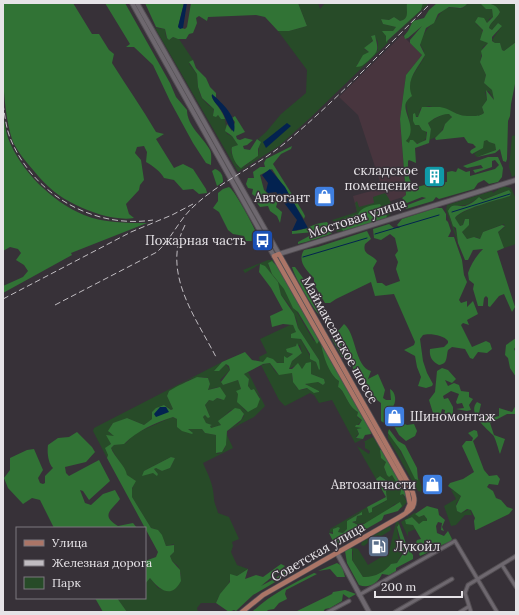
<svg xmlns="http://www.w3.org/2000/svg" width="519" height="615" font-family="Lora,serif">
<rect width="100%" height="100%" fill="#373138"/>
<path fill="#48353e" d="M402 35 422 55 406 75 400 119 406 196 357 212 353 196 382 188 358 115 339 97Z"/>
<g fill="#274b28" fill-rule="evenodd">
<path d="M134 3H136L221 155 220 157Z"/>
<path d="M298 3H318L320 9 325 3H407C407 11 410 19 400 21L394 17 389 20 381 19 383 24 396 27 393 31H387L385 34 388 42 421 10 423 3H429L310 118 279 146 238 172 155 28 165 29 166 37 169 40 173 37 179 39 193 60 189 64 197 74 198 87 201 97 208 105 214 108 213 113 225 119 227 134 232 136 238 145 232 147 231 152 238 167H244L258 156 260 140 258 139 266 132 281 114 306 93 307 70 278 31H289L307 26ZM374 35 378 42V50L363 65 357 64 369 52 364 49 373 40 371 36Z"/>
<path d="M468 3H480L492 9 493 17 489 19 488 23 481 18 476 24 482 29V32L488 43 483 47 480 62 486 75 484 83 492 90 494 100 489 91 485 92 487 100 482 107 484 113C470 123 455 112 441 108 437 107 433 108 429 106L420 109 419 116 413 117 415 125H419L422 130 426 131V138L422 143H407L406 141C415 128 406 115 406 101L411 97 409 89 411 78 424 58V51L420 44C423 34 426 30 433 23 439 18 439 11 448 8 453 6 458 10 463 8Z"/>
<path d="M490 3H516V42L504 51 502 50 500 43H495L492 40 501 27 498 23 492 30 489 28C490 22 497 19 500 12L497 8Z"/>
<path d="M446 113 451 115V119L445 124C441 133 438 137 429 140L431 129 428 122Z"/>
<path d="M516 135V175L512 177 509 167 512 136Z"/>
<path d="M487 139 489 142 495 144 496 150 477 157 474 154 481 149 484 141Z"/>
<path d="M503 186 511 188 516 199V244L504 248 498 232 505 227 504 224 483 232 480 239 476 237 467 239 462 232 469 223V219L464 220 463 225 459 226 455 218C460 210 497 200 508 196L509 190 482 200 481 197C470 202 469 207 456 205L449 209C448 222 458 229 458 243L446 210 447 205 492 191 493 193Z"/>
<path d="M385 193C391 200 396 213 386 218L383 211 375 212 379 208 375 205 360 211 358 214 344 219 348 223 355 220H362L345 225 342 226 343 231 337 232 335 229 337 224 332 220 357 212 355 203 357 201 359 207 374 203 373 197Z"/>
<path d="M268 260H273V262L268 263C270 275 279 280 285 289 295 307 303 324 314 341H319L322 345H321C326 357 328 373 339 381L338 387C345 391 347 405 358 412L357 417 362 420 356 427 362 429 357 430 359 434 356 436 357 439H363L355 443 332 400 319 403 314 395 310 393 285 406 279 400 261 365 270 363C279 380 278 371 292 373V379L297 388 302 390 308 388 316 393 319 391 307 386 306 382H318L323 385 325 383 324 379 311 374V366L305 365 302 369 294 366 289 369 292 361 302 353 300 345 288 349 287 352 293 354 289 356 284 363 260 362 259 357 267 353 260 339 292 324 297 331 295 333 302 341 312 360 316 362 319 370V360L298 328 297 321 290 306 281 295 277 280 260 264 245 273 243 270Z"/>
<path d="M222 362 215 370H220L226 364 230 370 220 380 223 385 238 380 241 389 239 391C236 401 239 404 246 411L260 397 254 389 251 390 248 386 249 379 244 374 248 372 265 406 254 417 227 431 239 423 244 416 242 411 231 410 219 421 221 425 211 428 210 426 212 425 205 423 203 417 205 415 210 417 205 405 209 400 213 401 217 398 221 400 222 393 218 387 208 390 210 385 208 378C197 375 186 380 178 387 176 389 172 389 169 391L167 396 173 409 172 410 164 405 156 408 152 412V419L144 425 127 418 112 424 109 433 113 434 114 436 110 437 108 435 111 444 107 458 93 431 94 428Z"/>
<path d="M172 417 177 419V427L192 432 188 429H202L205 433 216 435 217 454C228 451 226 442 226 433L233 448 203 463C209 477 213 483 214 499 214 503 217 508 218 513L229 517 239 539 232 542 233 546 231 552 237 565 248 569 237 576 231 575C231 586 219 592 216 603H201L197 608 198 612H127L117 598H145V584L150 578 158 588 171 591 181 579V574L178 566 172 561 170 556 174 552V544L166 546 163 538 155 529 151 528 132 497V489L135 480 131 479 127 475 111 448 114 445 126 443 134 434ZM171 457 175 458 170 468 162 471 156 468 154 469 158 474 144 471Z"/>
<path d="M388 429 416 480 419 478 422 488 421 492 418 491 388 438Z"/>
<path d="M373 437 382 450 380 455 386 462 384 467 386 473 392 474 407 502 399 511 401 508 395 504C384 513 367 528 353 523L356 521 357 516 362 515 359 513 347 521V529L343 533 338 532 340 529 338 527 334 528V533L330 532 329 534 330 529 367 507 368 512 372 511 371 509 387 500 386 491 391 487 389 482 380 476 376 479 357 446 369 454 370 451 365 448V442H363Z"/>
<path d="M451 490 456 491 461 496 456 504 457 511 461 513 470 509 472 515H465L456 525 451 526 444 506 456 499Z"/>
<path d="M417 511 415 513 419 517 424 515 428 521 419 524 412 517 406 519V523L412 524 416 529 408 532V537L401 522Z"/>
<path d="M398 521 407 540 400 525H397L398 537 404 549 397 563 390 565 387 570 370 578 363 577 352 560 353 553 351 547 358 549 368 565 386 554 388 556 396 522Z"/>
<path d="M390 526 391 530 380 537 378 535 364 546 361 545 362 542Z"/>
</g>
<g fill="#317335">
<path d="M3 3H73L92 34H99L109 50 114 54 112 63C127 87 142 108 156 132L164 134 156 139 174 168 183 164 193 169 206 189 207 193 199 194 193 189 183 190 174 180 164 178C161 172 153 166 146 162L147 152 144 146 137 147 135 153 141 160 144 180 140 185 139 190 126 204 129 214 134 218C117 221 92 213 76 205 59 197 46 186 34 171 26 162 18 152 13 142 0 105 3 43 3 3Z"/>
<path d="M105 3H125L170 83 176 97 187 110C187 126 203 137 210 150 212 153 211 163 211 165L206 163 193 143 170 101 153 65 134 47H126L130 44Z"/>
<path d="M145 3H184L178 27 185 29 187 27 191 3H298L307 26 289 31H278L265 17 256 15 208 17 207 21 199 16 196 18 197 23 193 33 189 34 186 39H178L173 37 169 40 167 38 165 29 156 27Z"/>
<path d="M407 3H423L421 10 386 42V36L382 31H393L396 27 383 24 381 19 389 20 394 17 400 21C410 19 406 11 407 3Z"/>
<path d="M437 3H468C461 11 459 7 449 7L438 14 434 23 426 28 420 45 425 55C418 68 405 80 412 96 410 98 408 99 407 101 400 110 419 128 406 141L409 143 410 140H413L417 144 426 140 427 132 422 130 419 125H415L413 121V114L415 113 416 117H418L422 107C428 107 433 107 440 107 453 109 455 117 473 116 477 116 480 116 484 113L482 107 487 100 486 90 494 100 492 90 484 83 486 75 480 62 482 56 481 51 488 43 480 40 483 30 475 22 478 17 484 18 487 23 493 17 492 9H486L480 3C488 3 496 3 500 12 497 19 490 22 489 28L492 30 498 23 502 26 492 37V41L495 43H500L502 50 504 51 516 42 515 84 511 104 510 116 508 121 507 159 506 162 503 161 500 149 495 153 477 157 496 150 495 144 489 142 487 140 484 141 483 148 472 154 470 152 471 150 476 147 473 144 468 143 464 137 436 140 435 138 443 130 445 124 452 117 449 114C443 113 432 119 428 123L431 129 429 143 415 148 416 163 409 160 408 161C408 171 407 183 417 187L436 182H447V172L452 171 456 172 458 168 466 172 470 171V176L495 169 499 165 495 160 492 161V167L475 173 473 170 483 168 481 165 467 168 463 166 488 157H498L503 168 502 177 498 182 489 184 484 180 478 183 474 189 439 199 436 197 433 201 406 209 405 206 426 198 422 197 407 203 402 198 406 195 400 119 406 75 422 55 410 43V40L422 26 408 38 405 39 404 36 408 31 413 21 424 18 429 10Z"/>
<path d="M375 35C378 50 380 50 368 61 364 64 362 67 356 67L363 55 369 52 364 48 373 41 371 36Z"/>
<path d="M193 60 196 68 206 78 210 87 216 93V98L211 95C215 104 222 110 225 119H221L218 115 216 117 213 116 214 109 202 98 198 87 197 74 189 62Z"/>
<path d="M3 111C4 120 5 129 8 138 20 170 52 202 84 215 104 223 126 223 147 223L71 253 72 255 3 293V286L23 277 28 271 24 265 16 260 21 253 18 249 10 247 3 251Z"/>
<path d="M235 116 245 132 236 136 237 139 240 140 245 138 253 140 247 145 243 146 244 149 250 150 257 139 261 142 258 149V156L241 168C236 166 230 153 232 147L238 145 232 136 225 131 227 124 232 131 235 122 232 118Z"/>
<path d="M292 146 291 149 281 154 273 164 303 212 305 216 304 219 272 169 260 175 264 190 269 195 264 199V201H269L273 204 275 201H278L276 207 282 212 280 223 277 216 270 211 268 206 260 207 257 203 256 197 252 194 253 189 248 188 246 184 248 178H254L253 172 260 167H265L264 163 266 159Z"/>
<path d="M215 169C221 171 223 175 223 182L217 186 212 171Z"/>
<path d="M229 187C234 189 258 233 258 238L254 241H246L244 236 233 234 228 230 219 212 213 208 218 201V193L223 189Z"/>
<path d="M509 190 511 193 510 196C498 200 460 209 455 218L460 226 463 225 465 219H469V225L462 232 467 239 474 237 480 239 483 232 502 225 505 226 498 232 504 248 497 251 515 307 512 312 504 294 499 296 490 307 488 306V298L486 296 484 298 483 306H478L473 289 474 284 469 280 468 273C471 264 477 255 483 249L473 250 468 260H465L458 243 456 228 453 226 448 211C452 202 458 207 465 206 471 204 475 201 479 197L483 200Z"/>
<path d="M380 204 381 206 375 212 383 211 387 216 386 218 343 231 342 229 345 225 362 220H355L346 223 343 219 358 214C361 207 372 205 380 204Z"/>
<path d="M436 208H442L446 214V220L448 222 451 231 448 237H454L462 260 464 275 467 282 459 300 461 303 467 301V307L473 301 478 314 467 320 469 325 463 323 461 325 472 347 486 341 490 343 492 349 487 353 478 352 473 359 470 358 465 349 452 347 448 350C446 357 448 364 439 365 432 362 429 356 430 349L444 347 448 343V341C444 335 429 333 423 335L420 339 423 361 427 373 433 384 432 386 426 388 418 386 421 377 417 367 415 356 404 350 414 345 415 342 394 294 375 296 371 282 336 299 330 303H325L314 284V278C306 270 297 261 304 250L318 247 367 231 371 239 365 244C362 255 372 254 377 261L373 268 377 283H382L386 286 400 281 396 269 398 262 395 255 398 251 395 238 390 234 381 240 374 238 373 229 389 224 394 228H400L397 225 402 219Z"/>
<path d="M327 222 329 225 327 229 332 233C330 235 303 243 298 244V242L313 234 323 233 325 231 292 234V231C305 231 313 223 327 222Z"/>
<path d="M272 261 277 266 317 337 319 341 317 344 298 312 293 308 284 289 272 274 268 263Z"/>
<path d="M260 264 265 266 278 282 281 295 294 314 298 328 319 360 320 369 319 370 316 362 310 359V354L301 339 291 338V334L296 332 293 325 283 324 272 327 270 316 283 310 271 288 259 272Z"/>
<path d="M292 267H295L303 278 323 318C317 317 294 276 292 267Z"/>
<path d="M344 324C356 333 355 367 371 371L368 379 378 374 385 390 383 398 386 400H391L390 389C396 392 397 403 392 408L394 411 386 424 381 421V403L368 393 363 378 353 369 352 359 346 356 342 357 332 339V335L329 332 339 330Z"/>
<path d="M516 338V346L514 349 516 353V377L510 368 508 358 505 355 506 345Z"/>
<path d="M297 343 302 353 292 361 289 369H292L298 363 302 369 306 363 311 362V374L324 379 325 383 323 385 318 382 305 384 319 391V392L314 393 307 388 299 390 293 382 292 373 279 375 270 363 263 364 244 374 249 379 248 386 251 390 254 389 260 399 257 407 248 412 237 402 238 394 236 391 241 389 238 380 223 385 221 382 230 370 229 366 226 364 219 371H214L222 362 245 352 252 360 263 362 267 357 273 359 277 363H284V356L287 358 293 354 287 352 286 349 296 346Z"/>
<path d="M321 344 370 428 371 434 365 435 363 439 356 438 359 434 357 429 362 428 355 427 356 425H359L362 420 357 416 358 412C347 406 345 390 338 387L339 381C329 375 323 355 321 344Z"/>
<path d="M442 368 448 370 456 379 452 383 445 380 448 386 454 383 459 385 461 391 469 392V397L473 399 469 405 471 410 467 411 456 409 464 408 462 403 457 404 456 402 459 394 451 391 443 396 444 399 448 398 453 407V414L446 419 444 415 445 410 442 409 441 413 443 420 441 421 433 413 429 400 435 392 437 371Z"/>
<path d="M197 377 208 378 210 384 208 390 220 387 226 396 224 400 217 398 213 401 209 400 205 405 210 417 208 418 205 415 203 417 206 423 212 425 210 426 211 428 221 425 218 421 235 408 240 409 244 414 241 420 227 431 226 445 222 452 216 453V435L205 433 202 429H188L193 433 192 434 182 431 177 427V419L173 417C155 423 138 430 124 444L114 445 111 448C114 457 125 465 127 475L136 481 132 488V497L151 528 158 530 162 535 166 546 174 545V552L170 556 172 561 180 570 181 581C171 600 159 589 150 578L145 584V561L156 557 158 552 107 458 108 455 105 448 111 444 106 435 114 436 108 431 113 423 127 418 144 425 152 419V412L156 408 164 405 171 410 173 409 167 396 169 391C179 385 186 382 197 377Z"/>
<path d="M477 402 481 404 479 413 481 415 487 413 491 418 499 416V408L512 412 516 405V414H507L490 423 494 435 505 439 500 454C498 449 496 439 493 435 486 428 467 413 477 402Z"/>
<path d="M400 422 407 425 414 424 417 431 415 436 406 441 399 435 394 426Z"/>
<path d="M389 429 398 441 405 445 417 468 418 480 415 479 401 451 388 433Z"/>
<path d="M474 430 477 431 478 436 473 441 484 470 489 476 497 475 500 479 498 485 489 484 487 487 493 491 496 498 501 500 507 507 513 509 509 514 476 530H475L474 521 475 518 471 510 467 509 461 513 457 511 456 506 461 496 448 486 450 483 463 479 474 472 462 446 466 441H472L473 438 468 433Z"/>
<path d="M77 432 92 447 95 452 86 462 65 467 66 473 69 476 99 460 110 481 89 500 83 491 80 490 85 503 91 505 103 494 115 490 120 499C113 509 99 515 118 526L133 523 137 528H54L40 500 32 498 23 504 8 488 4 478 10 470V458L27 450 34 449 43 470 38 478 40 483 43 484 45 483V476L53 468C48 463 47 452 48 445L58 438 69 437Z"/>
<path d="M380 450H382L405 491 407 499 403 494 400 495 401 490 392 475 389 477 387 475 384 467 386 462 381 458Z"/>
<path d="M171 457 175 458 170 468 162 471 156 468 154 469 158 474 157 476 153 473 142 476 144 471Z"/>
<path d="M380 476 390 483 391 487 386 491 387 500 372 508V512L369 513 367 507 386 497 376 479Z"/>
<path d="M400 502 402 506 398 511 384 515 382 520 340 544 334 543 329 533 333 534V529L338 527 340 528 338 532 343 533 347 529V521L362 512V515L357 516 356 521 352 522 358 525 364 524Z"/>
<path d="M427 506 438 509 439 515 445 520 442 527 444 531 441 530 442 523 438 522 436 526 437 533 444 536 448 531 452 539 451 541 435 548 424 540V547L429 552 420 556 419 554 422 550 420 545 409 549 415 545 417 540 421 539 413 525 406 524 405 520 412 517 419 524 423 521H427V519L424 515 419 517 415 514Z"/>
<path d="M399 524 408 549 413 555V559L396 568V571L389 575 382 574C378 583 369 589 359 585L347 563 345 551 349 547 352 549V560L363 577C373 578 385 572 391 564L397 563 404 552 397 527Z"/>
<path d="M337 563 342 566 345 577H337L330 569 318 571Z"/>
<path d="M281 564 285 566 261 586 276 578 290 567 294 571 253 595 236 611 234 610 229 612 216 603 220 594 230 582V574L237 576 248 569 245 579 256 575 263 577Z"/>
<path d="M314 573 317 574 286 590 285 594 287 599 279 603 274 609 268 610 266 612H252C270 595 292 584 314 573Z"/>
<path d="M345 590 356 594 349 598 343 594 342 601 330 608 325 609 323 612H295L332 594 333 592Z"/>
<path d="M95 598H117L127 612H103Z"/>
</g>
<g fill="#032250">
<path d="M184 3H187L183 28 180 29 178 27Z"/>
<path d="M212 94C222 103 238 117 234 132 227 126 226 117 221 110 218 104 211 101 212 94Z"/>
<path d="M287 123 291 126 266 148 263 142Z"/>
<path d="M270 169 285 187 308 228 292 231 297 220 276 192 268 193 266 191 268 183 262 175Z"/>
<path d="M160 407H166L169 412 156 417 154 414Z"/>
</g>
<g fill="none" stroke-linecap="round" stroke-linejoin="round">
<g stroke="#032250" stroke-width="1">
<path d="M452 212 510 194"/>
<path d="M375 234 439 215"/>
<path d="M303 257 367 238"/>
</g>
<defs>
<g id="street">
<path d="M502 565 516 587"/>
<path d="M359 595 455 541 497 612"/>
<path d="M328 612 349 601"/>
<path d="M395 612 452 579"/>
<path d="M460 612 468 607"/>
<path d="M471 612 465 593 468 585 516 556"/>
</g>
<g id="secondary">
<path d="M132 3 274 256"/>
<path d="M137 3 279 254 516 180"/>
<path d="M337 553 369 612"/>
</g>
<path id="primary" d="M242 612 263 595 398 518C412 510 419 506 411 488L279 254 274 256 407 490 410 504 406 513"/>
</defs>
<use href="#street" stroke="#534e53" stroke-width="5"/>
<use href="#secondary" stroke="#534e53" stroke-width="6"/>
<use href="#primary" stroke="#534e53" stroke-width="6"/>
<use href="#street" stroke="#6e686f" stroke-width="3"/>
<use href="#secondary" stroke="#6e686f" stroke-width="4"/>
<use href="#primary" stroke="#ab7567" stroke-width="4.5"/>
<g stroke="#c0bcc1" stroke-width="1" stroke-dasharray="6 3" stroke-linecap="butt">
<path d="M3 104C5 116 6 129 11 140 34 195 94 229 153 220"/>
<path d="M185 225C161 272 195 316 216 357"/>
<path d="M3 299 131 232 172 215 193 204"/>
<path d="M55 305 157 252C171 239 178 222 191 209 218 182 256 167 285 143 337 100 383 50 431 3"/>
</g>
</g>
<defs>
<symbol id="building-square" viewBox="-11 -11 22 22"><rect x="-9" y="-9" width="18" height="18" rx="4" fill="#0f9aa8" stroke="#373138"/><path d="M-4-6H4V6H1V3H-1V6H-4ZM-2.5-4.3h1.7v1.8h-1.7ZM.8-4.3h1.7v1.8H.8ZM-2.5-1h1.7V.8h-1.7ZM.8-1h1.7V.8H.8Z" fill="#fff"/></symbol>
<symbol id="shop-square" viewBox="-11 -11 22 22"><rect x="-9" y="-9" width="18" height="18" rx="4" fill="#3f7fe0" stroke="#373138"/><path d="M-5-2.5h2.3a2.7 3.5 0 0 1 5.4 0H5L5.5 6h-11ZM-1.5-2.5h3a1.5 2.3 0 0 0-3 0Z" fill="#fff"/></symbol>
<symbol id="bus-square" viewBox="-11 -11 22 22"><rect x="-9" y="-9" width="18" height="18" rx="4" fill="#1a4fb4" stroke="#373138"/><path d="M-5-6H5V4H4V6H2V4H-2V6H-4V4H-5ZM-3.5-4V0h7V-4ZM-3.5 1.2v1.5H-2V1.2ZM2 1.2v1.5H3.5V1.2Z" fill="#fff"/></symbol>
<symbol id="fuel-square" viewBox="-11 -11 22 22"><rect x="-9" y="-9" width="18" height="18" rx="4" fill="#5c6f8a" stroke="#373138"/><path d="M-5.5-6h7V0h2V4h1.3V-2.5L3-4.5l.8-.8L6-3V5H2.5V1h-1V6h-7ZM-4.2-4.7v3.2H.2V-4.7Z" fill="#fff"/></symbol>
</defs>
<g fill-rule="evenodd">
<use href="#building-square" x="422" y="164" width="25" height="25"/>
<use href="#shop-square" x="312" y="184" width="25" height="25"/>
<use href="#bus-square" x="250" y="228" width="25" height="25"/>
<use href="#shop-square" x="382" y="404" width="25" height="25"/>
<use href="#shop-square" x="420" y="472" width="25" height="25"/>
<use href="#fuel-square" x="366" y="534" width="25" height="25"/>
</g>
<g text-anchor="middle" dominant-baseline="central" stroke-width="3" stroke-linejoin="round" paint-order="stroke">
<g font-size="13" fill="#e6e3e7" stroke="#373138" text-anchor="end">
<text x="418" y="170">складское<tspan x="418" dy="15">помещение</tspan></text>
<text x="310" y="197">Автогант</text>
<text x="246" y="240">Пожарная часть</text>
<text x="410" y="416" text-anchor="start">Шиномонтаж</text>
<text x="416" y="484">Автозапчасти</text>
<text x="394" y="546" text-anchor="start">Лукойл</text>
</g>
<g font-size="13" fill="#e6e3e7" stroke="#373138">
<text transform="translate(357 218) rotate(-18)">Мостовая улица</text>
<text transform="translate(340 340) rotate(61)">Маймаксанское шоссе</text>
<text transform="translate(318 552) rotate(-30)">Советская улица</text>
</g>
</g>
<rect width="519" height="615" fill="none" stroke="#e6e3e7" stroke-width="8"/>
<rect x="16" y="527" width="130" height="72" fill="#373138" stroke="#7d787e"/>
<rect x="24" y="540" width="20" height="6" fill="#ab7567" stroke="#7d787e"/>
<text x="52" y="547" font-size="12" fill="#e6e3e7">Улица</text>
<rect x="24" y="560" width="20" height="6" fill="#c0bcc1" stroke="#7d787e"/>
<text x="52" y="567" font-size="12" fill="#e6e3e7">Железная дорога</text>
<rect x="24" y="577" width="20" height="12" fill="#274b28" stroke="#7d787e"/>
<text x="52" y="587" font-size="12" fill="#e6e3e7">Парк</text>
<path d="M375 591v6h87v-6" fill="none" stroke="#e6e3e7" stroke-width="2"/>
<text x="381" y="591" font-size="12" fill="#e6e3e7" stroke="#373138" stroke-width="3" paint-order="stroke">200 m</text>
</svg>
